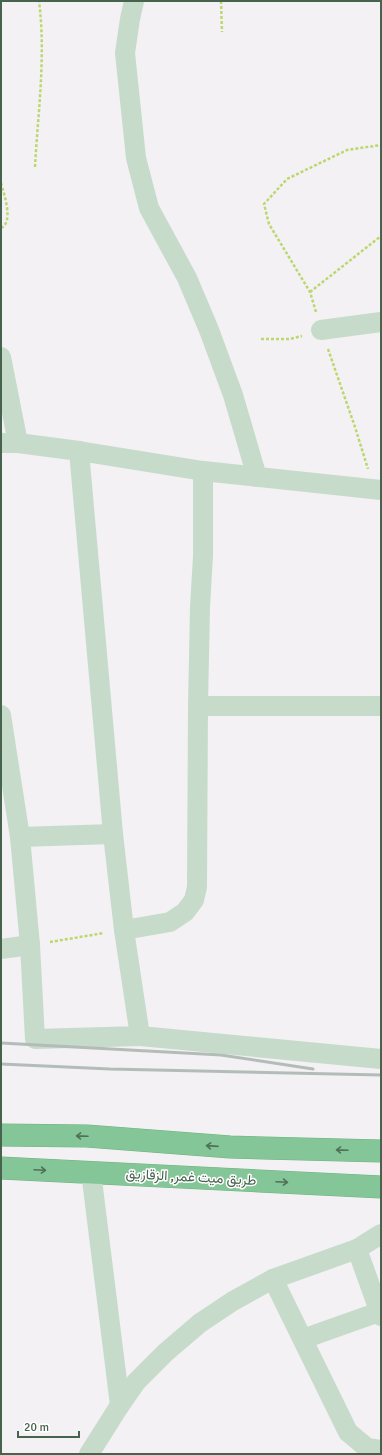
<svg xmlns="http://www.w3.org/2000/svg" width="382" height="1455" font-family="Signika,Vazirmatn,sans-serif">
<rect width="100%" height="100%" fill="#f3f1f4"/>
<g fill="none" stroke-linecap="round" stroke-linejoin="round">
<defs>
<g id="highway">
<path d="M1 1135 87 1136 230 1147 381 1151"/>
<path d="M1 1168 381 1187"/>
</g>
</defs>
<use href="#highway" stroke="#6fb282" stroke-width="23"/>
<g stroke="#bbd86f" stroke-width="2.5" stroke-dasharray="3 2" stroke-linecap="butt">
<path d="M221 1 222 32"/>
<path d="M35 167C38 112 46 56 39 1"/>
<path d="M1 183C4 194 14 222 1 228"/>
<path d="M310 292 381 236"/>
<path d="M316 312 310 292 269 224 264 204 287 179 347 150 381 145"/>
<path d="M261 339H290L302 336"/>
<path d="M328 349 355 427 368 469"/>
<path d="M50 942 104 933"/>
</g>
<g stroke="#c7dbcb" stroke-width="20">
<path d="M134 1 130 19 125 53 136 158 149 208 187 278 209 330 233 395 257 477"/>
<path d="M321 330 381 322"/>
<path d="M1 357 18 443"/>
<path d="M1 443H18L79 451 203 471 381 490"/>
<path d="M198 706H381"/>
<path d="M1 715 20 837 30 945 35 1039 140 1036 124 930 113 834 79 451"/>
<path d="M20 837 113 834"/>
<path d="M124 930 170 922 185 912 194 900 197 887 198 706 200 607 203 556V471"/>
<path d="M1 949 30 945"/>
<path d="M140 1036 381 1059"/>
<path d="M91 1172 120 1405"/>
<path d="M357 1249 381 1234"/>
<path d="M273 1279 348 1432 367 1448 381 1450"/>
<path d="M303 1339 379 1312"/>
<path d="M89 1454 120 1405 136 1382 166 1352 200 1323 233 1301 273 1279 357 1249 381 1316"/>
</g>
<use href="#highway" stroke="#84c697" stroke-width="22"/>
<g stroke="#b3bdb7" stroke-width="3">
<path d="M1 1043 221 1055 313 1069"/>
<path d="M1 1064 110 1069 381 1075"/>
</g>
</g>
<defs><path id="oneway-shaft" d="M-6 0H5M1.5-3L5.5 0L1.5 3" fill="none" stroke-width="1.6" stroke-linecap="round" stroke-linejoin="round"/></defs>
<g stroke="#507158">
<use href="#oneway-shaft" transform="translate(82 1136) rotate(-178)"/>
<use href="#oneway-shaft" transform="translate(212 1146) rotate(-176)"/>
<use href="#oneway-shaft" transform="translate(342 1150) rotate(-178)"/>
<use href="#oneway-shaft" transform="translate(40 1170) rotate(3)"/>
<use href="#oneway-shaft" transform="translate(282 1182) rotate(3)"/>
</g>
<g text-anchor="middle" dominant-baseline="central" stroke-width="3" stroke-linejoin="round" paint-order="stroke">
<g font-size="14" fill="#47624d" stroke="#fff">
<text transform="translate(191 1177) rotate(3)">طريق ميت غمر, الزقازيق</text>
</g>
</g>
<rect width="382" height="1455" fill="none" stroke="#47624d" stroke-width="4"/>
<path d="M18 1431v6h61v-6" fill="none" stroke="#47624d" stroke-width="2"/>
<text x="24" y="1431" font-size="12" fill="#47624d" stroke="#ffffff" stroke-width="3" paint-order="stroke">20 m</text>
</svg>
